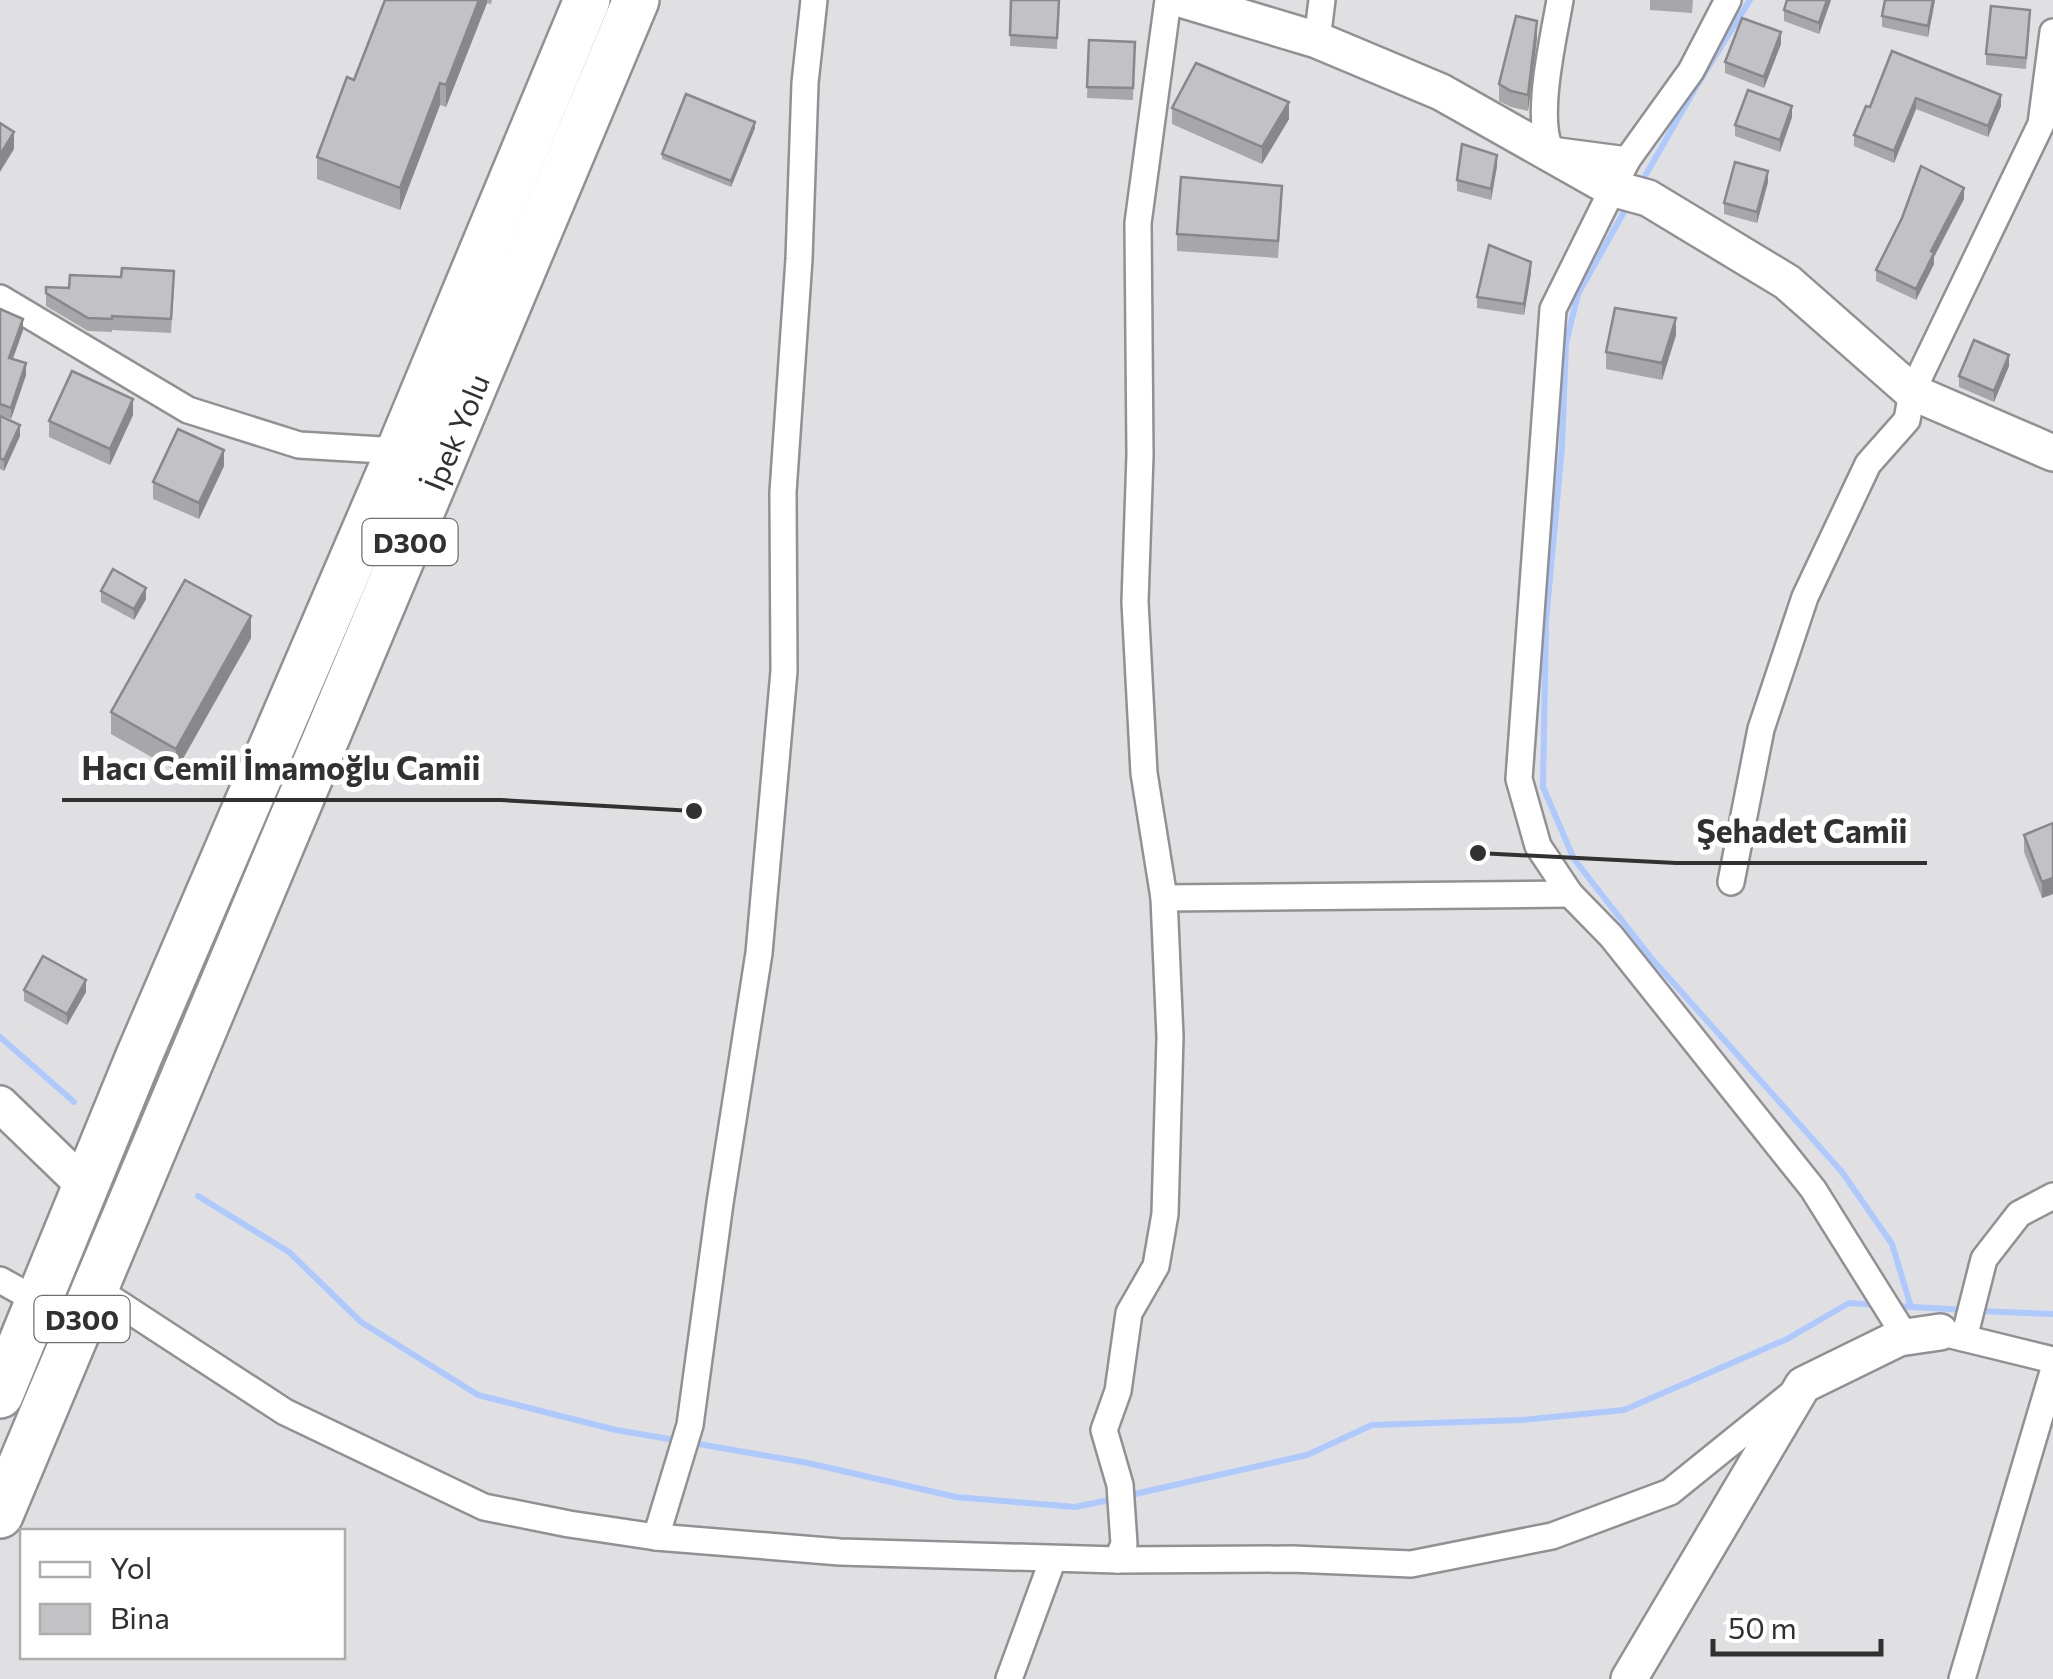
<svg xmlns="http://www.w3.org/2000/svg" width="2053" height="1679" font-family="Commissioner,sans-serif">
<rect width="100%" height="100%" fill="#e0dfe2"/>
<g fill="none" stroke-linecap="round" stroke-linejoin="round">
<g stroke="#adc9fe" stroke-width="6">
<path d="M1641 183 1696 87 1750 0"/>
<path d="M1629 203 1578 294 1566 343 1562 447 1546 621 1543 787 1574 859 1652 959 1842 1172 1892 1244 1911 1307"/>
<path d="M0 1037 74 1102"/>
<path d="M198 1196 289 1252 361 1322 478 1395 616 1430 681 1441"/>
<path d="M1894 1306 1967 1310"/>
<path d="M1979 1311 2053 1314"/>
<path d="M693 1443 808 1463 956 1497 1075 1507 1114 1499"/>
<path d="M1126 1496 1307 1455 1372 1425 1522 1420 1624 1410 1787 1339 1849 1303 1877 1305"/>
</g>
<defs>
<g id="street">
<path d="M1168 0 1138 223 1140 455 1135 602 1144 773 1164 898 1570 894"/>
<path d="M1560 0C1554 36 1534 119 1551 150L1627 160"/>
<path d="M1728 0 1691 71 1627 160 1553 309 1519 779 1538 846 1570 894 1611 936 1813 1189 1900 1328 1899 1338"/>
<path d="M1317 40 1322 0"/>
<path d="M0 298 188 410 299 445 399 451"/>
<path d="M1731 882 1761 729 1805 597 1868 464 1907 420 1912 392 2041 124 2053 32"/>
<path d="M0 1280 38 1301"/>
<path d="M95 1288 285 1412 484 1507 569 1524 656 1537 840 1552 1117 1560 1292 1559 1411 1564 1552 1536 1670 1492 1789 1396"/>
<path d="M1951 1335 2053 1360"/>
<path d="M1964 1338 1984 1259 2019 1214 2053 1196"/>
<path d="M656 1537 690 1425 720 1203 759 953 784 671 783 492 799 259 805 83 814 0"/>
<path d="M1117 1560 1124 1544 1120 1485 1104 1430 1118 1391 1129 1313 1156 1266 1165 1214 1170 1037 1164 898"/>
<path d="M1009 1679 1053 1559"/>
<path d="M1962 1679 2053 1372"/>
</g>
<g id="secondary">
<path d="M1184 0 1317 40 1441 92 1611 188 1648 198 1787 282 1912 392 2053 453"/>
<path d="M0 1104 86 1187"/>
<path d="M1629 1679 1803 1385 1899 1338 1940 1332"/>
</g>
<g id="highway">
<path d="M0 1395 139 1056 399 451 587 0"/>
<path id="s1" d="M0 1515 636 0"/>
</g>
</defs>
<use href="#street" stroke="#919093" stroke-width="30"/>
<use href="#secondary" stroke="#919093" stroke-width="40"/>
<use href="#highway" stroke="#919093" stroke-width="50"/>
<use href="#street" stroke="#fff" stroke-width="25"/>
<use href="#secondary" stroke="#fff" stroke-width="35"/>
<use href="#highway" stroke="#fff" stroke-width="45"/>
</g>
<g fill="#a7a7a9">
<path d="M385 0H492L491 4 487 3 446 107 440 105 400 210 317 179V157L354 80Z"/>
<path d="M1011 0H1059L1057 49 1010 46Z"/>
<path d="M1650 0H1693L1692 13 1650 10Z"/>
<path d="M1787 0H1831L1819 34 1784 21V10Z"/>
<path d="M1885 0H1935L1928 37 1882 27V16Z"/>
<path d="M2030 21 2026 69 1986 65V54Z"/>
<path d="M1537 38 1528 111 1511 107 1499 101V84Z"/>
<path d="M1089 40 1135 42 1133 100 1087 98Z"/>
<path d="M1781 44 1764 88 1725 73V62Z"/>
<path d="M1892 51 2001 106 1988 137 1916 109 1894 163 1854 146V135L1870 107Z"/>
<path d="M1172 108 1289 119 1262 164 1172 124Z"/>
<path d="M1792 117 1780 152 1735 136V125Z"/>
<path d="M755 128 731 187 662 159V154Z"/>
<path d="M1497 166 1491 200 1457 191V180Z"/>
<path d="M1768 182 1757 223 1724 214V203Z"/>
<path d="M1964 199 1934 257V264L1916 300 1876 281V270Z"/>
<path d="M1282 202 1278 258 1177 251V234Z"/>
<path d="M1531 273 1524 315 1477 308V297Z"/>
<path d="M174 285 171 333 112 330V332L88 331 46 306V287L69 288Z"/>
<path d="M0 309 23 330 13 359 26 375 11 419 0 415Z"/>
<path d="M1676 335 1662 380 1606 369V352Z"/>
<path d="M2009 366 1994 402 1959 387V376Z"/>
<path d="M133 415 110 465 49 437V421Z"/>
<path d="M0 416 20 436 4 471 0 469Z"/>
<path d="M224 466 199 519 153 499V482Z"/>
<path d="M101 591 146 599 134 620 101 602Z"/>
<path d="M251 638 176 771 111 734V712Z"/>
<path d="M2053 823V894L2042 898 2024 852V835Z"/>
<path d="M24 990 86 992 67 1025 24 1001Z"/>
</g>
<g fill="#88888a">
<path d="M479 0H487V3L446 107V85Z"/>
<path d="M1827 0H1831L1819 34V23Z"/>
<path d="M1933 0H1935L1928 37V26Z"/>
<path d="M1537 21V38L1528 111V95Z"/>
<path d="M1781 32V44L1764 88V77Z"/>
<path d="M440 83V105L400 210V188Z"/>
<path d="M2001 95V106L1988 137V126Z"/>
<path d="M1916 98V109L1894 163V151Z"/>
<path d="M1289 102V119L1262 164V147Z"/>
<path d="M1792 106V117L1780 152V140Z"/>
<path d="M755 122V128L731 187V181Z"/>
<path d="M14 132V149L0 172V155Z"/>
<path d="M1497 155V166L1491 200V189Z"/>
<path d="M1768 171V182L1757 223V212Z"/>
<path d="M1964 188V199L1934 257V264L1916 300V289L1931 251Z"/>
<path d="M1531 262V273L1524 315V304Z"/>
<path d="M1676 318V335L1662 380V363Z"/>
<path d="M23 319V330L9 369V358Z"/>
<path d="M2009 355V366L1994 402V391Z"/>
<path d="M26 363V375L11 419V408Z"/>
<path d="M133 399V415L110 465V449Z"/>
<path d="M20 425V436L4 471V460Z"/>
<path d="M224 450V466L199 519V503Z"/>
<path d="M146 588V599L134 620V609Z"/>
<path d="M251 616V638L176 771V749Z"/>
<path d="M2053 878V894L2042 898V882Z"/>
<path d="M86 980V992L67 1025V1014Z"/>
</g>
<g fill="#c2c2c5" stroke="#88888a" stroke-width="2.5">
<path d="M385 0H479L446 85 440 83 400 188 317 157 347 77 354 80Z"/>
<path d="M1011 0H1059L1057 38 1010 35Z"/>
<path d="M1787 0H1827L1819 23 1784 10Z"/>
<path d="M1885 0H1933L1928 26 1882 16Z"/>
<path d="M1991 6 2030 10 2026 58 1986 54Z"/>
<path d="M1516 16 1537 21 1528 95 1511 91 1499 84Z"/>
<path d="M1742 18 1781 32 1764 77 1725 62Z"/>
<path d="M1089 40 1135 42 1133 88 1087 87Z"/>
<path d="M1892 51 2001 95 1988 126 1916 98 1894 151 1854 135 1866 106 1870 107Z"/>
<path d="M1196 63 1289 102 1262 147 1172 108Z"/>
<path d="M1748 90 1792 106 1780 140 1735 125Z"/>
<path d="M686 94 755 122 731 181 662 154Z"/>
<path d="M0 123 14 132 0 155Z"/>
<path d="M1462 144 1497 155 1491 189 1457 180Z"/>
<path d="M1735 162 1768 171 1757 212 1724 203Z"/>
<path d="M1921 166 1964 188 1931 251 1934 253 1916 289 1876 270 1902 218Z"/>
<path d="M1181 177 1282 186 1278 241 1177 234Z"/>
<path d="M1489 245 1531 262 1524 304 1477 297Z"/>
<path d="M122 268 174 271 171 319 112 316V319L88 318 46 293V287L69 288 70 275 121 277Z"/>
<path d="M1615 308 1676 318 1662 363 1606 352Z"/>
<path d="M0 309 23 319 9 358 26 363 11 408 0 404Z"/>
<path d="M1974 340 2009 355 1994 391 1959 376Z"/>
<path d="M72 371 133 399 110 449 49 421Z"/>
<path d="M0 416 20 425 4 460 0 458Z"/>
<path d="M178 429 224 450 199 503 153 482Z"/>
<path d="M113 569 146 588 134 609 101 591Z"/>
<path d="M185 580 251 616 176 749 111 712Z"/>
<path d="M2053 823V878L2042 882 2024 835Z"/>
<path d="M43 956 86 980 67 1014 24 990Z"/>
</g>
<g text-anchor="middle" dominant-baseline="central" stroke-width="10" stroke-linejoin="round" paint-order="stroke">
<g fill="#fff" stroke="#706f70" stroke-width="2.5">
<rect x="362.5" y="519" width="95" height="46" rx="8"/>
<rect x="34.5" y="1296" width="95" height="46" rx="8"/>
</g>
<g font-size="28" font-weight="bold" fill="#323132">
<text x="410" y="542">D300</text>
<text x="82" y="1319">D300</text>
</g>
<g font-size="30" fill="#323132" stroke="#fff">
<text stroke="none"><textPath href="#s1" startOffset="1175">İpek Yolu</textPath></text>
</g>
</g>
<path fill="none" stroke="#323132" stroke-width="4" d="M694 811L501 800H62M1478 853L1676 863H1927"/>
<g fill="#323132" stroke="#fff" stroke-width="4">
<circle cx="694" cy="811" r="10"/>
<circle cx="1478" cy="853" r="10"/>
</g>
<g font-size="32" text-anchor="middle" font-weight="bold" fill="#323132" stroke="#fff" stroke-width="10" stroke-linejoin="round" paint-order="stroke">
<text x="281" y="780">Hacı Cemil İmamoğlu Camii</text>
<text x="1802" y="843">Şehadet Camii</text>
</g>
<rect x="20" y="1529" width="325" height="130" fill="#ffffff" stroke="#adadad" stroke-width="2.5"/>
<rect x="40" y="1562" width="50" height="15" fill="#ffffff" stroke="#adadad" stroke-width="2.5"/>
<text x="110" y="1579" font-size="30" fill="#323132">Yol</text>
<rect x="40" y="1604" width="50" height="30" fill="#c2c2c5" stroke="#adadad" stroke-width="2.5"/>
<text x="110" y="1629" font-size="30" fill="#323132">Bina</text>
<path d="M1713 1639v15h168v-15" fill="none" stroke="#323132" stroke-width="5"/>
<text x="1728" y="1639" font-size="30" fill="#323132" stroke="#ffffff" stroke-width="8" paint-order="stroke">50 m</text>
</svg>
